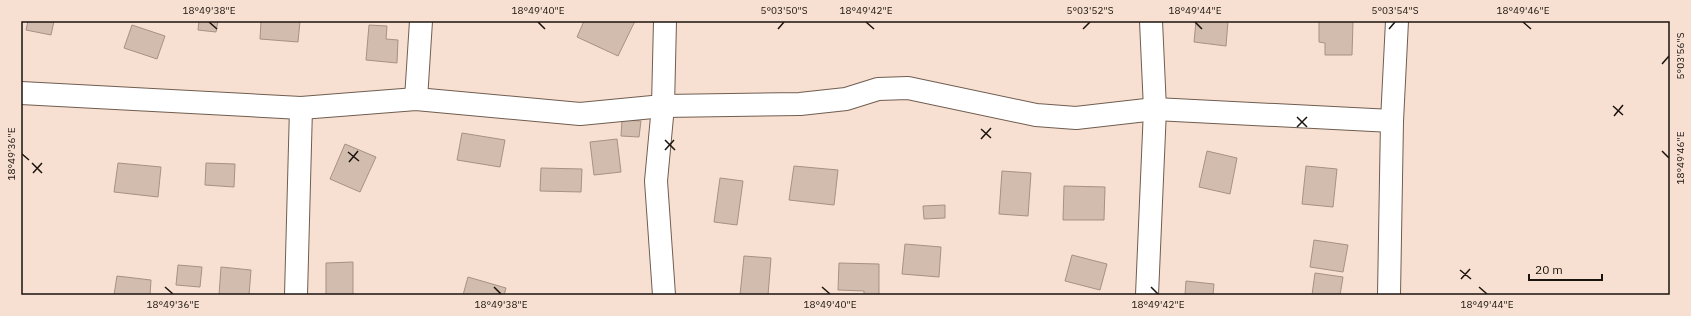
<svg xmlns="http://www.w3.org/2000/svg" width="1691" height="316" font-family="'IBM Plex Sans',sans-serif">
<rect width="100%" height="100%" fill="#f7e0d1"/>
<g fill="#d2bcae" stroke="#a69184">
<path d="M28 21H54L51 35 26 30Z"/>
<path d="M199 21H218L216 32 198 30Z"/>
<path d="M261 21H300L298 42 260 39Z"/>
<path d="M584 21H635L618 56 577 37Z"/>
<path d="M1196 21H1228L1226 46 1194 42Z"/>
<path d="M1319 21H1353L1352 55H1325V43L1319 42Z"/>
<path d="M132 25 165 36 157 59 124 48Z"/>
<path d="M369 25 387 26 386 39 398 40 397 63 366 60Z"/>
<path d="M622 120 641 121 639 137 621 136Z"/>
<path d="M462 133 505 140 500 167 457 160Z"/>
<path d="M617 139 621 172 594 175 590 142Z"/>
<path d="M345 144 376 157 360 192 330 179Z"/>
<path d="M1207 151 1237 158 1230 194 1199 187Z"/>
<path d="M118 163 161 167 158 197 114 192Z"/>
<path d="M206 163 235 164 234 187 205 185Z"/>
<path d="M794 166 838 170 834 205 789 200Z"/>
<path d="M1306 166 1337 169 1333 207 1302 204Z"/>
<path d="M541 168 582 169 581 192 540 191Z"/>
<path d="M1002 171 1031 173 1028 216 999 214Z"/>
<path d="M720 178 743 181 737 225 714 222Z"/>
<path d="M1064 186 1105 187 1104 220H1063Z"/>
<path d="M945 205V218L924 219 923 206Z"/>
<path d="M1314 240 1348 245 1343 272 1310 267Z"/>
<path d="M905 244 941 247 939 277 902 274Z"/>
<path d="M1072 255 1107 264 1100 290 1065 281Z"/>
<path d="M744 256 771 258 768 295H740Z"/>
<path d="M353 262V295H326V263Z"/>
<path d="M839 263 879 264V295H864V291L838 290Z"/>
<path d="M178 265 202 267 200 287 176 285Z"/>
<path d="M221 267 251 270 249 295H219Z"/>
<path d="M1315 273 1343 277 1340 295H1312Z"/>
<path d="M117 276 151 280 150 295H114Z"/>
<path d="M468 277 506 288 504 295H463Z"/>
<path d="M1186 281 1214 284 1213 295H1185Z"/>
</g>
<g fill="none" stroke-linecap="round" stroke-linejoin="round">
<defs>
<g id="minor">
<path d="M21 93 301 108 416 99 580 114 663 106 800 104 846 99 878 89 908 88 1036 115 1076 118 1155 109 1392 121"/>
<path d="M416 99 421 21"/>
<path d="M296 295 301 108"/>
<path d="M664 295 656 181 663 106 665 21"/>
<path d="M1147 295 1155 109 1151 21"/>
<path d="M1389 295 1392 121 1397 21"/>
</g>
</defs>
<use href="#minor" stroke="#705d50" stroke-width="24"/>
<use href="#minor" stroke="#fff" stroke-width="22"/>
</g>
<path fill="none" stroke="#1a130e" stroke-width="1.5" d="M209 22 217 29M538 22 545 29M866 22 874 29M1195 22 1202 29M1523 22 1531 29M778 29 784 22M1083 29 1090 22M1389 29 1395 22M1662 64 1669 56M1613 106 1623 115M1614 116 1623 105M1297 117 1307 127M1297 127 1307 117M981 129 991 138M981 139 991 128M665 140 675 150M665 150 674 140M1662 151 1669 158M348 152 359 161M22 154 29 160M349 162 358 151M32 163 42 173M33 173 42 163M1460 270 1471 279M1461 279 1470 269M165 287 173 294M494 287 501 294M822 287 830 294M1151 287 1158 294M1479 287 1487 294"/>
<rect width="1691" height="316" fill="none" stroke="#f7e0d1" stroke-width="44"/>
<path d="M1529 274v6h73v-6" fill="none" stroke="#1a130e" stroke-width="2"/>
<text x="1535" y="274" font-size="12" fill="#1a130e" stroke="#f7e0d1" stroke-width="3" paint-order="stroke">20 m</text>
<rect x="22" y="22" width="1647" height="272" fill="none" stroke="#1a130e" stroke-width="1.5"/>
<g font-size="10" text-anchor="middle" fill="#1a130e">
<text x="209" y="14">18°49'38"E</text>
<text x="538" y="14">18°49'40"E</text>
<text x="784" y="14">5°03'50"S</text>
<text x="866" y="14">18°49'42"E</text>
<text x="1090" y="14">5°03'52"S</text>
<text x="1195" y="14">18°49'44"E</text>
<text x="1395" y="14">5°03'54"S</text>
<text x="1523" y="14">18°49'46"E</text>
<text transform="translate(1680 56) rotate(-90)" y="4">5°03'56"S</text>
<text transform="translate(11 154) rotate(-90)" y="4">18°49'36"E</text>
<text transform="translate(1680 158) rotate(-90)" y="4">18°49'46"E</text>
<text x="173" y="308">18°49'36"E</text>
<text x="501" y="308">18°49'38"E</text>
<text x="830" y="308">18°49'40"E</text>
<text x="1158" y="308">18°49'42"E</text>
<text x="1487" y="308">18°49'44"E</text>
</g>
</svg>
